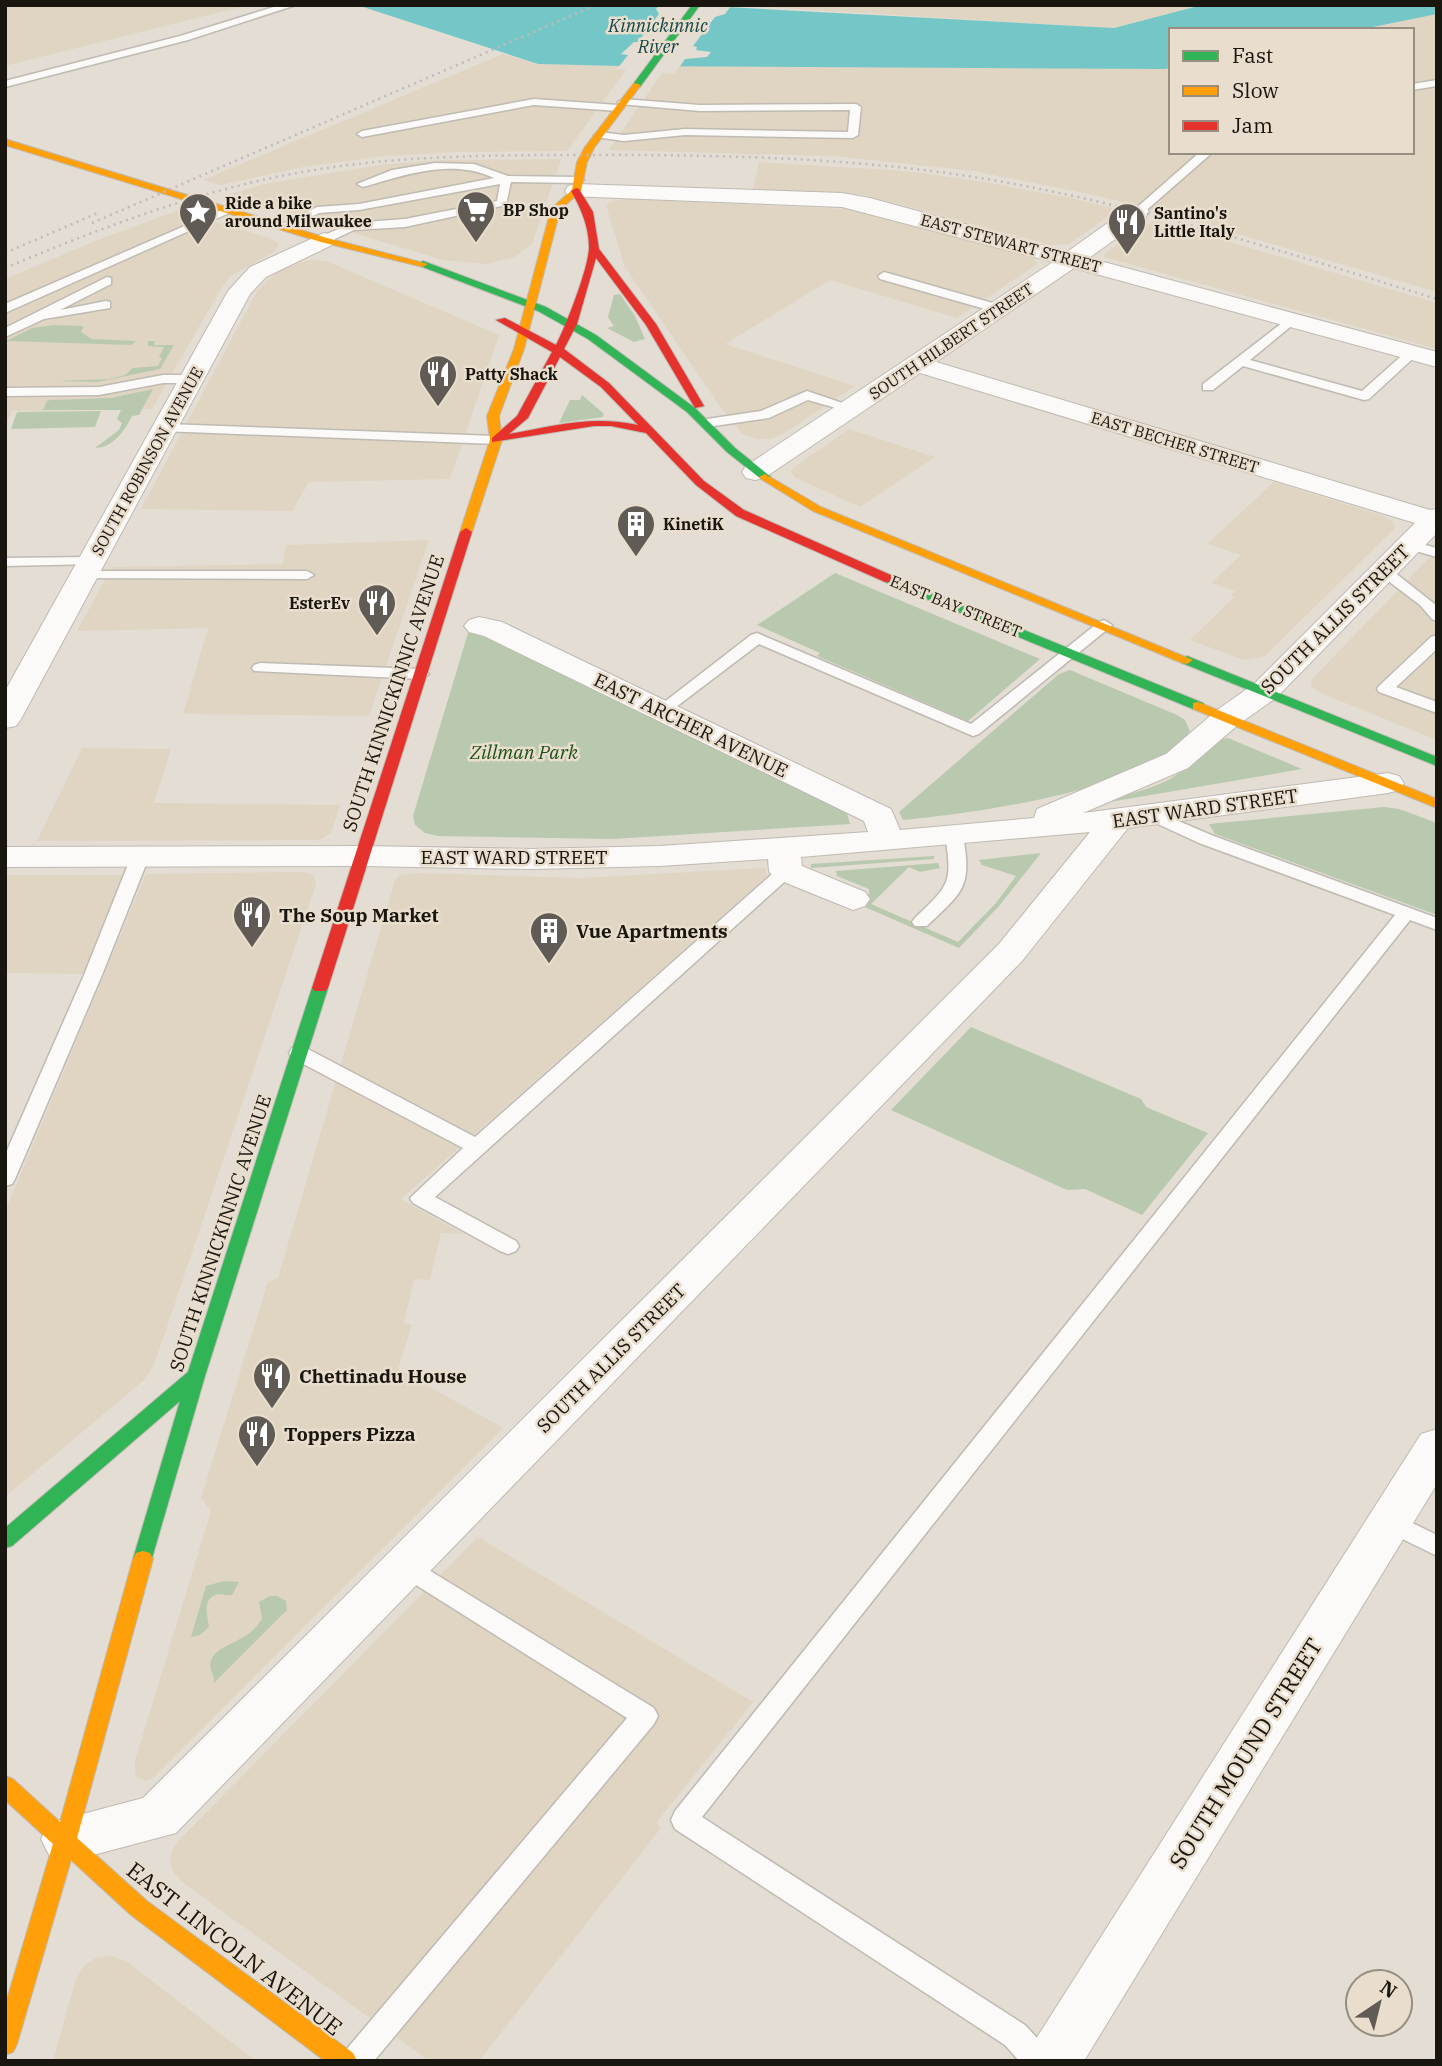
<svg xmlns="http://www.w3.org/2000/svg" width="1442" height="2066" font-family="'IBM Plex Serif',serif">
<rect width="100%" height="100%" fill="#e3ddd3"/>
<g fill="#e0d5c3">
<path d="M5 5H249L5 66Z"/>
<path d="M727 5H1202L1114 28Z"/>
<path d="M1437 14V292L1169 214 1094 195 973 171 833 156 609 150 662 73 674 74 680 65 1171 68V152H1412V30H1358Z"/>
<path d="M503 54 538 64 619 66 617 69 626 70 567 151 460 152 384 156 303 167 221 185 203 180Z"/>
<path d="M561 159 532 244 515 257 485 264 443 260 227 195 264 184 380 165 443 160Z"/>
<path d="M759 162 906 171 984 182 1071 198 1112 208 1114 212 1069 244 1051 245 861 194 753 190Z"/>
<path d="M626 199 846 209 1033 258 1037 264 957 318 830 280 725 344 855 386 783 434 770 439H758L742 434 719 405 625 267 606 205 613 201Z"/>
<path d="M179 210 272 239 279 245 273 252 231 276 222 287 152 409 12 411 5 427V279L98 240Z"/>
<path d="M1155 220 1437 303V349L1104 257 1105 253Z"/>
<path d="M309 260 326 261 499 335 450 479 309 482 292 511 141 509 257 291 274 274 289 266Z"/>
<path d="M849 429 935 457 860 507 794 477 791 471 796 466Z"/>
<path d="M1274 482 1384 516 1393 522 1395 528 1265 656 1244 660 1190 640 1234 597 1231 595 1235 591 1211 583 1241 555 1207 544Z"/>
<path d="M429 540 369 716 183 714 208 628 77 631 112 567 283 564 286 545Z"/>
<path d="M1437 550V740L1323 694 1311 686V680Z"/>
<path d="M82 748 171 749 154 803 340 805 331 833 320 840 37 841Z"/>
<path d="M765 868 767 876 401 1199 463 1234 441 1233 430 1280 414 1279 404 1323 412 1324 398 1369 503 1428 153 1778 145 1781 138 1778 135 1773V1761L211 1511 201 1498 268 1282 278 1278 395 880 401 875 415 873 581 878Z"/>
<path d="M303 872 313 875 316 884 154 1365 144 1380 5 1497V1212L146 874Z"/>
<path d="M5 875H123L84 974 5 973Z"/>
<path d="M478 1537 753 1702 656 1823 661 1828 479 2061H429L182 1882 174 1873 170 1861 173 1848 182 1837Z"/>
<path d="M111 1956 126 1961 256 2061H53L76 1979 84 1966 96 1958Z"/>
</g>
<g fill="#b9c9af">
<path d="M620 294 635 316 645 339 634 342 607 328 614 326 608 317 614 295Z"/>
<path d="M53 325 84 326 81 332 92 339 136 341 131 345 6 341 32 328Z"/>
<path d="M148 341H155L154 345H174L160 369 97 382 57 381 109 379 125 375 133 368 158 366 162 358 159 357 164 347 148 346Z"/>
<path d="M153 389 139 415 132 416C125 430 113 448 95 448L119 430 122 423 117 419 121 410H43L47 401 50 400 111 398Z"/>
<path d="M582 395 604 414 603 417 559 423 570 400H580Z"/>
<path d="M101 411 95 427 11 429 17 412Z"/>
<path d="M835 573 1040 659 968 721 817 656 820 653 757 625Z"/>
<path d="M468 633H479L846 810 850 824 613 839 438 836 425 833 415 825 413 816Z"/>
<path d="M1070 670 1177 715 1185 720 1190 731C1156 790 967 814 903 820L899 812 1059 674Z"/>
<path d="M1228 738 1302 769 1104 803 1102 801C1124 795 1150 790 1170 779 1189 768 1207 740 1228 738Z"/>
<path d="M1384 807 1399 809 1437 823V915L1215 834 1209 824Z"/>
<path d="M1041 853 999 906 959 948 858 904 869 894V889L837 876 836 871 938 863 940 868 920 872 909 867 871 904 958 942 996 903 1016 876 982 865 979 860Z"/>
<path d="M934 856V859L811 868V864Z"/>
<path d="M971 1027 1141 1099 1146 1107 1208 1133 1142 1215 1085 1189 1067 1190 891 1110Z"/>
<path d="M224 1581 239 1582 232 1595C226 1596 221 1593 215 1595 202 1601 208 1616 209 1627L200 1635 191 1637 206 1586Z"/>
<path d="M270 1596H277L286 1601 287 1610 214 1683C215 1674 208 1670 211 1661 216 1643 250 1643 262 1618L259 1602Z"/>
</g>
<path fill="#75c7c7" d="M357 5H688L1114 28 1202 5H1437V14L1358 30H1171V68L1164 69 619 66 538 64Z"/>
<path fill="#e3ddd3" d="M659 5 731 6 725 14 715 17 693 46 697 47 696 50 711 52 707 57 685 59 678 69H617L628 55 621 54 634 42H638L659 14 656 9Z"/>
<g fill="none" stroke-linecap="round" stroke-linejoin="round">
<defs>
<g id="lane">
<path d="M280 5H296L188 40 5 87V81L180 36Z"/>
<path d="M1437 80V86L1412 90V84Z"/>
<path d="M534 99 618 105 623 108 618 111 534 105 362 137 357 134 362 131Z"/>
<path d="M623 99 700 105 856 104 861 107 858 135 853 138 685 135 624 141 595 137 594 135 599 132 624 135 685 129 848 132 850 110 700 111 619 104 618 102Z"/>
<path d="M1200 152H1213L1142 214H1134V210Z"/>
<path d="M435 163 474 164 508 176 578 177 584 180 578 183 511 182 506 205 405 227 354 230 324 244 320 243V237L352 223 405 219 497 201 500 184 359 210 319 213 286 229 276 227 317 207 359 204 494 178C451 158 405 175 363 187L357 184 392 170Z"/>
<path d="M226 208 236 210 5 313V304Z"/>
<path d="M884 272 1003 306 1005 309 999 313 880 279 878 276Z"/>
<path d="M107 277 111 278V284L60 310 106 301 110 302V308L44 319 5 337V328Z"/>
<path d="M1291 316 1295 317V323L1250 360 1362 391 1408 350H1418L1419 353 1369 399 1364 400 1243 366 1213 390H1203V384Z"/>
<path d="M163 375H192L199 379 192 383H163L99 395 5 396V388L99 387Z"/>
<path d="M807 391 857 408 850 412 808 400 769 418 707 427 700 423 707 419 761 411Z"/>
<path d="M166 424 496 436 503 440 496 444 161 431 159 428Z"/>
<path d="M1410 541 1437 548V557L1405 548 1403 545 1405 542Z"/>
<path d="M91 557 98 561 96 564 5 566V558Z"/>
<path d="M1384 567 1389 568 1437 606V621L1432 619 1420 605 1379 574 1377 571 1379 568Z"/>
<path d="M84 571H307L314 575 307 579 79 578 77 575 79 572Z"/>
<path d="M1104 620 1112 625 1109 628 979 734 973 736 759 644 668 713H656L654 710 751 635 757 633 971 724 1099 622Z"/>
<path d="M1437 635V649L1396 687 1437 702V713L1379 692 1377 689 1379 686 1431 637Z"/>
<path d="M260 663 421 669 429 674 421 679 254 671 252 668 254 665Z"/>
<path d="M1153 810 1211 835 1437 918V930L1410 920 702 1817 1025 2025 1049 2051 1053 2061H1019L1005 2045 675 1829 671 1820 675 1811 1395 915 1199 843 1147 819 1144 815Z"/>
<path d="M954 830 963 835C972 887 964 891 927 926H915L912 922 915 918C949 885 953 884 945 835Z"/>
<path d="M140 852 149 857 102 975 15 1179 12 1184 5 1186V1155L84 975 131 857Z"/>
<path d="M786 866 795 871 792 875 435 1197 516 1241 519 1246 516 1251 508 1254 500 1251 413 1203 410 1198 463 1148 292 1058 289 1053 292 1048H306L475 1137 780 867Z"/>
<path d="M1390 1512 1437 1535V1556L1382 1529 1378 1522 1382 1515Z"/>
<path d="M406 1556 654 1708 658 1716 654 1724 374 2061H341L345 2051 627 1718 397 1573 394 1566 397 1559Z"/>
</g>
<g id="street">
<path d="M576 184 842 193 870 198 1067 252 1130 207H1146L1149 212 1146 217 1089 258 1437 352V367L1074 268 936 362 1430 510 1437 509V533L1276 698 1239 724 1188 768 1083 813 1388 773 1399 776 1404 783 1399 790 1388 793 1128 828 1022 961 176 1833 67 1862 49 1855 41 1839 49 1823 143 1798 998 945 1090 832 801 857 802 866 865 892 870 899 865 906 853 910 774 878 769 871 768 859 660 866 531 869 363 866 5 867V847L363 846 531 849 660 846 868 832 864 821 484 636 469 632 464 626 469 620 479 617 502 622 891 809 900 830 1034 818 1037 809 1166 754 1217 710 1254 684 1415 523 920 373 764 478 755 480 746 478 742 472 746 466 1053 262 842 207 568 196 565 191 568 186Z"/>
<path d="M324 233 332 235 335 240 332 245 266 277 250 294 21 719 16 726 5 728V691L228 291 250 267Z"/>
<path d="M1437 1429V1484L1084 2061H1026L1034 2042 1421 1434Z"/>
</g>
<g id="fast">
<path d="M692 5H700L640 87H634V83Z"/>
<path d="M423 261 546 307 596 335 695 408 735 448 771 477 761 479 727 452 687 412 588 339 538 311 420 266 418 264Z"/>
<path d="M889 575 1203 703 1205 706 1203 709H1193L885 582 883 579Z"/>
<path d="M1187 656 1437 757V766L1182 663 1181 660Z"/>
<path d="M320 983 328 988 205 1376 150 1565 143 1567 136 1565 133 1559 180 1401 12 1546 5 1548V1528L188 1372 312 988Z"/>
</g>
<g id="slow">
<path d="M634 83 641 85 594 148 587 162 581 191 560 210 524 349 499 416 502 440 472 532 470 535H462L460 532 490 440 487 416 514 349 551 209 572 190 577 162 585 147Z"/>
<path d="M5 139 327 238 428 264 423 267 321 242 5 145Z"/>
<path d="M765 474 821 507 1193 660 1187 664 1182 663 813 511 761 479 759 477Z"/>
<path d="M1198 702 1437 799V808L1193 709V703Z"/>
<path d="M143 1551 150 1553 153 1559 77 1838 147 1901 353 2053 357 2061H325L131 1915 71 1860 17 2044 13 2052 5 2055V2006L53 1844 5 1800V1776L13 1779 60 1822 133 1559 136 1553Z"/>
</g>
<g id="jam">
<path d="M576 188 579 189 593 212 599 249 656 324 704 406 695 408 646 325 596 258 577 324 564 349 609 383 704 481 744 510 893 576V582H885L736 516 696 485 646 433 611 426H594L492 442V438L517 416 552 352 496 320 505 318 556 345C566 326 589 267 589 247 589 227 581 208 571 191ZM560 357 601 387 638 425C591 415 556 426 509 434L528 418Z"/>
<path d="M466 528 472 532 328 988 325 991H315L312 988 460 532Z"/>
</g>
</defs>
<use href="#lane" stroke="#bfbab2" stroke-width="3"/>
<use href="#street" stroke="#bfbab2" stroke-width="2"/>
<use href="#fast" stroke="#bfbab2" stroke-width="2"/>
<use href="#slow" stroke="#bfbab2" stroke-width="2"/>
<use href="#jam" stroke="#bfbab2" stroke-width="2"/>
<use href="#lane" fill="#fbfaf8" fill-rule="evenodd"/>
<use href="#street" fill="#fbfaf8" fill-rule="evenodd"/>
<use href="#fast" fill="#30b455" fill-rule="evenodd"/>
<use href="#slow" fill="#ff9f0a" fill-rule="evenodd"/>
<use href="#jam" fill="#e5322d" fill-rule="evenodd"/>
<g stroke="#bebcba" stroke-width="2.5" stroke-dasharray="2 4.5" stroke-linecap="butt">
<path d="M92 223 596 5"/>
<path d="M5 253 100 212"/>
<path d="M5 268C98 229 192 193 291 174 396 154 502 155 607 155 747 155 887 159 1025 186 1165 213 1301 257 1437 299"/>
</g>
</g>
<defs>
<symbol id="supermarket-pin" viewBox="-11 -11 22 30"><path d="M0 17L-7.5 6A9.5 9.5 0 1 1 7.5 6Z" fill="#605b54" stroke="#e9decd"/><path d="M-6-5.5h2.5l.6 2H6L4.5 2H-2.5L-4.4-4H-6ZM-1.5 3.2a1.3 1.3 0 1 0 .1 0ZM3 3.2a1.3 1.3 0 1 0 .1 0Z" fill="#fff"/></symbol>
<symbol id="sight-pin" viewBox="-11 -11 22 30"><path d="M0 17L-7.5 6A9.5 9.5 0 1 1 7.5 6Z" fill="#605b54" stroke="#e9decd"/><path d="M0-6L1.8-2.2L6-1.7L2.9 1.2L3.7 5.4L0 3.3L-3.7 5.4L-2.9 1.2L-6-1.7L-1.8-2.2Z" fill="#fff"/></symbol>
<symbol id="restaurant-pin" viewBox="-11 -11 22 30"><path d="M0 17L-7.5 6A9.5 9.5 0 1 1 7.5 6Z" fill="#605b54" stroke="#e9decd"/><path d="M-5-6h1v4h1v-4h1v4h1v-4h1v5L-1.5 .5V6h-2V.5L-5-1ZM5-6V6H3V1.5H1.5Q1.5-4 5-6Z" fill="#fff"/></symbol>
<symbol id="building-pin" viewBox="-11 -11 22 30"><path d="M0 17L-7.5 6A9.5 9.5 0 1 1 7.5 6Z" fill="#605b54" stroke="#e9decd"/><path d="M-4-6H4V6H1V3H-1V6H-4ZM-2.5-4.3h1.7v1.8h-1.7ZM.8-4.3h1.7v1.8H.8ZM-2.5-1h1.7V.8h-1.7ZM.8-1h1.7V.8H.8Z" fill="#fff"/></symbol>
</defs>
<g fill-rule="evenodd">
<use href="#supermarket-pin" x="454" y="188" width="44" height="60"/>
<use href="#sight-pin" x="176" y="190" width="44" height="60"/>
<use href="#restaurant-pin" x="1105" y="200" width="44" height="60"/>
<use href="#restaurant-pin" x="416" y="352" width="44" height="60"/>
<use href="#building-pin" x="614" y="502" width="44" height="60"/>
<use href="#restaurant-pin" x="355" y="581" width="44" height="60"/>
<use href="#restaurant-pin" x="230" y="893" width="44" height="60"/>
<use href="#building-pin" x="527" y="909" width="44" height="60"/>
<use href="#restaurant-pin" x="250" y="1354" width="44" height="60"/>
<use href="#restaurant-pin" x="235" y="1412" width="44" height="60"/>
</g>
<g text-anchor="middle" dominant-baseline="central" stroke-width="5" stroke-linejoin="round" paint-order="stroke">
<g font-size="16" font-weight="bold" fill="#19150f" stroke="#e9decd" text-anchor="start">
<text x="225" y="203">Ride a bike<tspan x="225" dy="18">around Milwaukee</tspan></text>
<text x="503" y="210">BP Shop</text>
<text x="1154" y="213">Santino's<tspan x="1154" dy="18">Little Italy</tspan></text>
<text x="465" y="374">Patty Shack</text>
<text x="663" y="524">KinetiK</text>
<text x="350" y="603" text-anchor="end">EsterEv</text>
</g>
<g font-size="16" fill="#19150f" stroke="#e9decd">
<text transform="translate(1011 243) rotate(15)">EAST STEWART STREET</text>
<text transform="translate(951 341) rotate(-34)">SOUTH HILBERT STREET</text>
<text transform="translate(1175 442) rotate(17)">EAST BECHER STREET</text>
<text transform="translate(147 461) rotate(-61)">SOUTH ROBINSON AVENUE</text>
<text transform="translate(956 606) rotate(22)">EAST BAY STREET</text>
</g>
<g font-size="18" font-style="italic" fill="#124749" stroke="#e9decd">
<text x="658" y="25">Kinnickinnic<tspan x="658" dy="21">River</tspan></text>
</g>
<g font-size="19" fill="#19150f" stroke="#e9decd">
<text transform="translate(1335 619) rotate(-45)">SOUTH ALLIS STREET</text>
<text transform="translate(393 693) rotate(-72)">SOUTH KINNICKINNIC AVENUE</text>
<text transform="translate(691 725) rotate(26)">EAST ARCHER AVENUE</text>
<text transform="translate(1205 808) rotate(-8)">EAST WARD STREET</text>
<text x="514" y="857">EAST WARD STREET</text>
<text transform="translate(220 1233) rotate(-72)">SOUTH KINNICKINNIC AVENUE</text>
<text transform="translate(611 1358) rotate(-45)">SOUTH ALLIS STREET</text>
</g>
<g font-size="19" font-style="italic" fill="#1a5116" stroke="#e9decd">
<text x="524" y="752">Zillman Park</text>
</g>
<g font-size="19" font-weight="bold" fill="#19150f" stroke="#e9decd" text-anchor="start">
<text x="279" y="915">The Soup Market</text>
<text x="576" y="931">Vue Apartments</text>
<text x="299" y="1376">Chettinadu House</text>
<text x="284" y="1434">Toppers Pizza</text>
</g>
<g font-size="23" fill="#19150f" stroke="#e9decd">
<text transform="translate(1245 1753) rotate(-58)">SOUTH MOUND STREET</text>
<text transform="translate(235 1948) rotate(38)">EAST LINCOLN AVENUE</text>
</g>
</g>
<rect width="1442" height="2066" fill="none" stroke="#19150f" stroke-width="14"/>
<rect x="1169" y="28" width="245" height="126" fill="#e9decd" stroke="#968e81" stroke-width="2"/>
<rect x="1183" y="51" width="35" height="10" fill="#30b455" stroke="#968e81" stroke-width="2"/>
<text x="1232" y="63" font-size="21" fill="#19150f">Fast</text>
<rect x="1183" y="86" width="35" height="10" fill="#ff9f0a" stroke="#968e81" stroke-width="2"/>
<text x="1232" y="98" font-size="21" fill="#19150f">Slow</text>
<rect x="1183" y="121" width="35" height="10" fill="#e5322d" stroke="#968e81" stroke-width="2"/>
<text x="1232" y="133" font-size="21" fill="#19150f">Jam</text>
<g transform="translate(1379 2003) rotate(35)"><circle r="33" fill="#e9decd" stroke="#968e81" stroke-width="2"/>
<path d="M0-5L12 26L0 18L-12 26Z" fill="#605b54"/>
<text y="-10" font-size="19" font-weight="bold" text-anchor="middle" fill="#19150f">N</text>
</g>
</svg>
